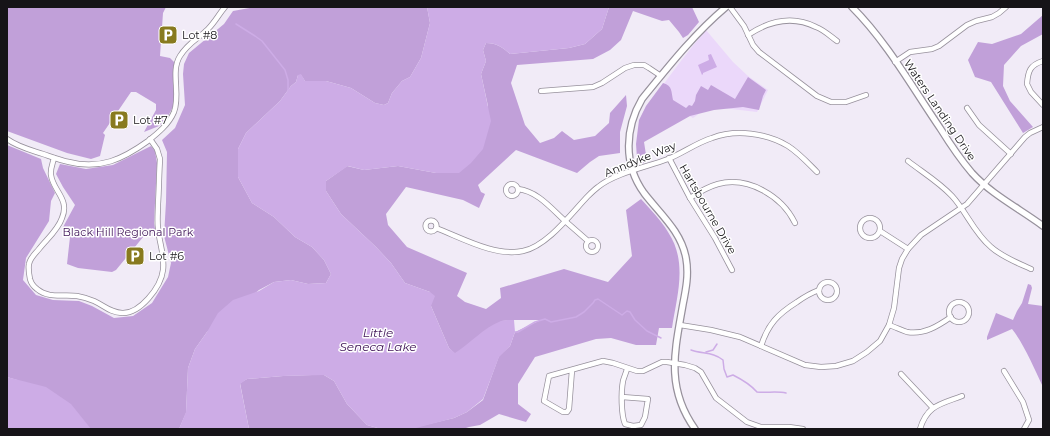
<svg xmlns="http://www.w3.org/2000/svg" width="1050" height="436" font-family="Montserrat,sans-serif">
<rect width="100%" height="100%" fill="#f1ebf7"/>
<path fill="#ebd8fa" d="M706 30 733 62 748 76 768 90 757 112 723 108 704 110 693 118 655 97C671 73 688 51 706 30Z"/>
<g fill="#c1a0d9">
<path d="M7 7H166L163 13 160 56 170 58 174 62V105L167 118 159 126 144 132 156 110V104L136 92H131L103 133 105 135 100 156 91 159 67 153 7 131Z"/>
<path d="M255 7H427L430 23 421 58 410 77 402 81 392 93 388 103 384 105 375 103 351 88 326 81H305L301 75H298L296 82 291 86 280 101 246 133 238 149V177L252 203 274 217 295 237 312 247 324 260 331 274 326 283 308 284 291 280 274 282 259 290 207 332 195 349 188 368 186 413 179 429H91L17 380 7 377V145L41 159 43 168 55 193 51 201 49 221 26 258 23 280 36 295 53 300 79 301 92 306 114 318 133 316 152 303 168 277 171 263 164 236 166 202 167 152 162 140 175 128 185 105 183 74 184 64 189 53 224 24 233 11Z"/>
<path d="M609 7H692L699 22 688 35 683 38 679 32 669 20 662 21 633 11 621 40 610 50 593 59 517 65 511 83 525 125 540 143 554 138 562 131 574 140 595 136 609 123 610 113 626 95 627 106 620 132V153L599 156 590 162 577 173 516 150 478 185 481 192 485 194 479 208 463 200 406 187 386 214 388 225 407 247 467 273 457 296 465 302 486 309 501 298 500 288 564 269 608 282 632 256 626 210 641 199C650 209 661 220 668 232 688 262 677 295 672 328H659L656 345H636L611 338 596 339 535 357 518 384V404L531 414 526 422 499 414 480 425 469 427 463 429H408L454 418 467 412 483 400 499 356 510 346 515 332 541 320H514L502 321 455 354 449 348 431 306 430 292 405 283 391 263 376 247 341 214 326 191V181L347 166 364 170 398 166 436 173 488 106 481 74 486 61 483 50 486 43C497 43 502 47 510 54L569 48 585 44 602 29Z"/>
<path d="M1043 15V34L1021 46 1004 65 1003 86 1010 101 1033 127 1023 133 991 82 975 77 968 60 978 42 992 44 1021 34Z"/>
<path d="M748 77 766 90 763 96 759 110 743 107 714 110 690 116 644 142 647 161 642 164 638 163 637 158 636 144 639 120 646 106 663 83C673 86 671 92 673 100L686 108 689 105 692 106 695 101 696 95 701 86 708 90 711 85 735 99Z"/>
<path d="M151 146 155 151 157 163 154 223 155 229 152 234 148 231 116 270 112 272 78 268 67 264 70 237 74 231 70 226 62 229 75 205 63 187 56 174 60 164 86 169 113 165Z"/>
<path d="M1028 284 1031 285 1032 288 1028 304 1043 306V387C1034 368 1024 344 1012 329L987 340V337L996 313 1013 320 1017 311 1022 303Z"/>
<path d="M312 375H324L334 381 347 404 367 425 381 429H249L240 383 247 379 283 376Z"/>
</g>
<g fill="#cdace6">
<path d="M427 7H609L602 29 585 44 569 48 510 54C502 47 497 43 486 43L483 50 486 61 481 74 491 121 483 149 471 163 459 173H436L398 166 364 170 348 166 326 181V191L341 214 376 247 391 263 405 283 430 292 435 296 431 306 449 348 455 353C471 343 483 328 501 321 505 320 510 320 514 320L515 332 510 346 499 357 483 399 467 412 454 418 416 428 408 429H381L367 425 347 404 334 381 324 375 283 376 247 379 240 384 249 429H179L186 412 188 368 195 349 207 332 218 313 233 300 259 291 274 282 291 280 308 284 326 283 331 274 324 260 312 247 295 237 274 217 252 203 238 177V149L246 133 280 101 291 86 296 82 298 75 301 74 305 81H326L351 88 375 103 384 105 388 103 392 93 402 81 410 77 421 58 430 23Z"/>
<path d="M711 54 717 67 703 73V74L702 75 698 65 709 60 708 55Z"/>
<path d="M7 377 46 387 71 404 91 429H7Z"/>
</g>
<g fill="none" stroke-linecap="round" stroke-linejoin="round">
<g stroke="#cdace6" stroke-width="1.5">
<path d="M236 24 255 36 262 41 285 70 288 80V90"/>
<path d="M515 332H518L535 322 545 319 551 322 576 317 584 312 593 303 595 300 598 299 622 315 627 311 630 312 635 320 647 331 661 338"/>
<path d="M691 350C702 354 714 352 723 360L724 369 727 377 733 375C743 380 750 384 757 392 767 393 777 391 786 393"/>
<path d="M706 352 713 350 717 344"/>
</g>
<defs>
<g id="minor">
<path d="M730 7 744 26 753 45 759 52 817 96 831 102H846L866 95"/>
<path d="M748 35C769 21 792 15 816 27 824 30 830 36 837 41"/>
<path d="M1043 61C1030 65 1028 71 1027 84L1031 92 1043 105"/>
<path d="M895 62 910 52 932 49 939 46 967 25 976 21 992 17 999 13 1006 7"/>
<path d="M541 91 593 87 602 83 625 68 634 65H644L649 68 661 76"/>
<path d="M967 108 979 125 1011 154"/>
<path d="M7 139C18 147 31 150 43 154 52 157 60 160 69 162 100 170 123 159 148 141 158 133 169 124 174 112 181 94 170 72 180 56 189 42 198 39 208 29 215 22 219 14 225 7"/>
<path d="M54 158C53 163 50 169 51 175 53 191 70 199 62 218 58 230 47 239 39 249 35 254 30 258 29 264 28 269 29 274 30 279 31 283 33 286 37 289 49 299 63 294 77 296 83 297 89 299 94 301 105 306 109 312 122 313 140 314 161 287 163 270 165 256 159 242 158 228 157 220 158 212 158 204 159 189 159 174 160 159L157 149 150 139"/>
<path d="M669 158 690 198 715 238 732 270"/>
<path d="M908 161C922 172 939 182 952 196 966 211 974 233 991 247 1002 257 1018 263 1031 269"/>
<circle cx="512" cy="190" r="6"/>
<path d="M518 189C537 191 551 208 564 220 572 227 580 234 588 241"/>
<path d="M690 198C699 192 707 187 718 184 748 176 782 196 795 223"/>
<circle cx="870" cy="228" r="10"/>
<circle cx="431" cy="226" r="5.5"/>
<path d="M436 228C462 238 495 257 523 251 547 246 570 215 587 197 590 194 594 190 598 187 615 173 647 167 668 159 683 153 696 143 712 138 736 129 766 133 788 146 799 153 808 163 817 172"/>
<path d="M880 231 908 249"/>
<circle cx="592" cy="246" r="6"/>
<circle cx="828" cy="291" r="9"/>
<circle cx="959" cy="312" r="10"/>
<path d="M680 325 711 330 740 337 805 365 821 367 836 366 853 361 867 352 880 341 889 325 894 308 899 268 902 259 908 249 921 235 967 204 1025 137 1030 133 1043 127"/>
<path d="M889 325C895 327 901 330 907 332 924 335 938 326 951 317"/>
<path d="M761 346C768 324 778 314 797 302 804 297 811 293 819 290"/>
<path d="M572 370 569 409 567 412H563L544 401 549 376 603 361 613 363 637 371H643L662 362H667L685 365 695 368 701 372 716 398 747 422 761 427H789L803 429"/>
<path d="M1004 371 1023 402 1029 420 1024 429"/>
<path d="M901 374 933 408"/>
<path d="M622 397 648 399 645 417 641 425 633 426 625 424C621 414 621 392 623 381 624 377 626 373 627 369"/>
<path d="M920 429C927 405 941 404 962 396"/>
</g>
<g id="tertiary">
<path d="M852 7C887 42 912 87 940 128 950 144 960 159 972 173 991 194 1020 209 1043 226"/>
<path d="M695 429C665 387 675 350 683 304 686 289 689 274 686 258 681 231 660 214 644 193 623 164 625 128 642 99 668 67 694 34 726 7"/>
</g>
</defs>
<use href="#minor" stroke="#97919c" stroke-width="6"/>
<use href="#tertiary" stroke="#97919c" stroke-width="8"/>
<use href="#minor" stroke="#fff" stroke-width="4.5"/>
<use href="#tertiary" stroke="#fff" stroke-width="5.5"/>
</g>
<defs>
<symbol id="parking-square" viewBox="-11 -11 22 22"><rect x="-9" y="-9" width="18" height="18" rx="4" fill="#887a1f" stroke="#fff"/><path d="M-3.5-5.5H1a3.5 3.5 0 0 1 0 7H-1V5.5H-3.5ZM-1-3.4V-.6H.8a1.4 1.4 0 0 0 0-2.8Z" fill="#fff"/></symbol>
</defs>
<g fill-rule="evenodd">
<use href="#parking-square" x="157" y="24" width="22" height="22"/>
<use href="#parking-square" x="108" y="109" width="22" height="22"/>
<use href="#parking-square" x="124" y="245" width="22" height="22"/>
</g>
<g text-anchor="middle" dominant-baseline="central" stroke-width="3" stroke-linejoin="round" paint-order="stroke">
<g font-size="11" fill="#161418" stroke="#fff" text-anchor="start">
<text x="182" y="35">Lot #8</text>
<text x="133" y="120">Lot #7</text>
<text x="149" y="256">Lot #6</text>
</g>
<g font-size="11" fill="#161418" stroke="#fff">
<text transform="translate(940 110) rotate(56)">Waters Landing Drive</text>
<text transform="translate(640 159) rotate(-22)">Anndyke Way</text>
<text transform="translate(708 209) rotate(60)">Hartsbourne Drive</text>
</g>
<g font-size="11" fill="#3e1357" stroke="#fff">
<text x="128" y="232">Black Hill Regional Park</text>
</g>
<g font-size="12" font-style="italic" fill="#3c1054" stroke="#fff">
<text x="378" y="332">Little<tspan x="378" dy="14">Seneca Lake</tspan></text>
</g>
</g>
<rect width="1050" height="436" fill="none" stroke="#161418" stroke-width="16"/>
</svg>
